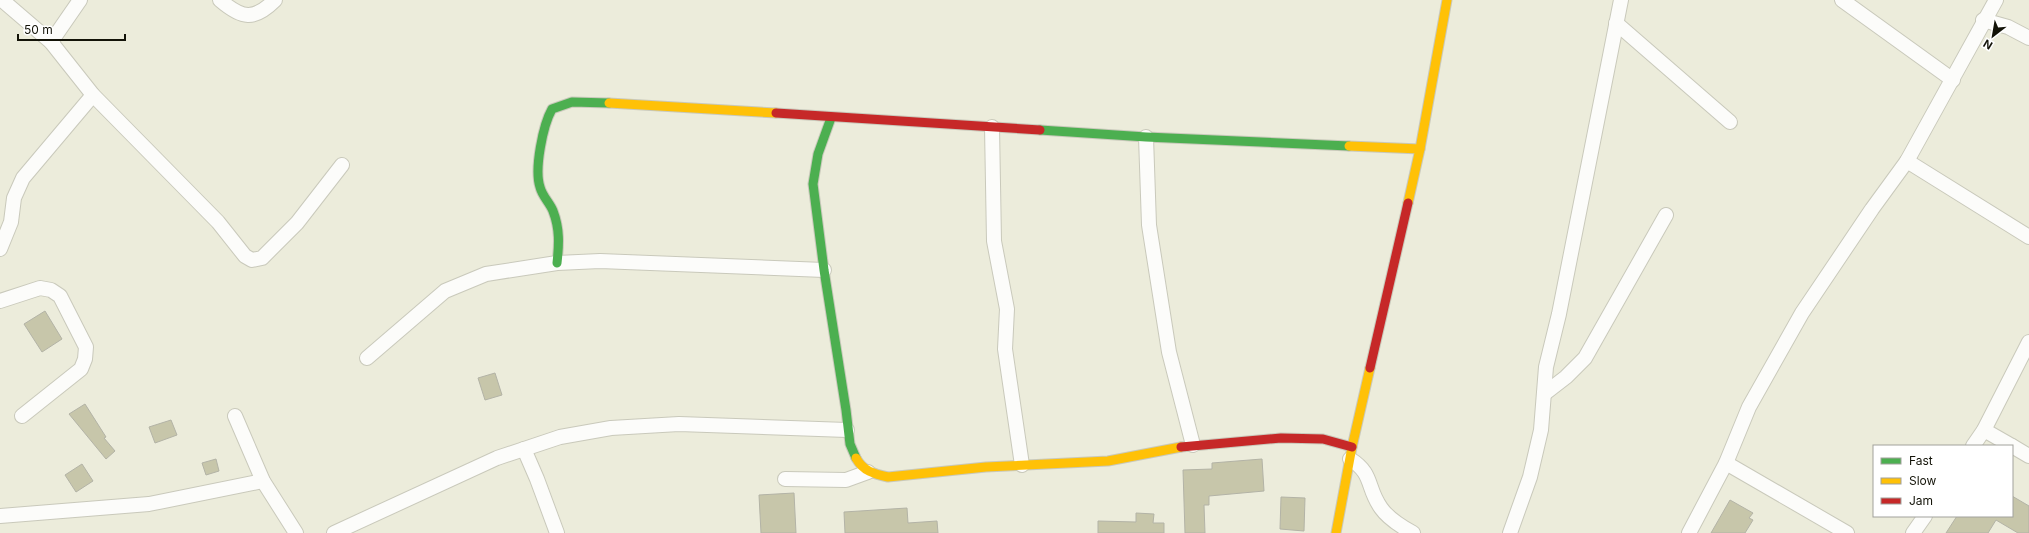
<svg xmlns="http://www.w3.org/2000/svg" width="2029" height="533" font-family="Inter,sans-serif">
<rect width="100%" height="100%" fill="#ececdb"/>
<g fill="#c7c6aa" stroke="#b3b3a6">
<path d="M45 311 62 339 42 352 24 324Z"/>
<path d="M495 373 502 395 485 400 478 378Z"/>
<path d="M85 404 106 437 104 438 115 451 106 459 69 414Z"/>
<path d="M171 420 177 435 155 443 149 427Z"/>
<path d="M216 459 219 471 206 475 202 463Z"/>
<path d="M1262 459 1264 491 1209 496V505H1204L1205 533H1185L1183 470 1212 469V463Z"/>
<path d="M82 464 93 481 76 492 65 475Z"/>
<path d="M794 493 796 533H761L759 495Z"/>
<path d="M2012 496 2029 506V533H2018L1996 520 1988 533H1946L1957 516H2012Z"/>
<path d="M1281 497 1305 498 1304 531 1280 529Z"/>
<path d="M1730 500 1753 513 1749 518 1753 520 1745 533H1711Z"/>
<path d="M907 508 908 523 937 521 938 533H845L844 512Z"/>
<path d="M1136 513 1154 514 1153 523H1164V533H1098V521L1136 522Z"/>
</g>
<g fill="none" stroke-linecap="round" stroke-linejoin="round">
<defs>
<g id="street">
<path d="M2 0 51 42 93 95 218 222 245 256 252 260 262 258 297 223 342 165"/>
<path d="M220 0C242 19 254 21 275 0"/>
<path d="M1842 0 1953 80"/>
<path d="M1983 20 2008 27 2029 38"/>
<path d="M1616 23 1730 122"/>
<path d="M51 42 80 0"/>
<path d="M992 127 994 241 1007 309 1005 349 1022 465"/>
<path d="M1146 137 1149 225 1169 352 1193 445"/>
<path d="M1907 161 2029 237"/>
<path d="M0 249 11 222 14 198 23 178 93 95"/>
<path d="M0 301 40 288 51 290 60 296 86 347 85 359 81 369 22 416"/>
<path d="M367 358 445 291 486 274 557 263 600 261 824 270"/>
<path d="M1544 394 1566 377 1585 358 1666 215"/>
<path d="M235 416 263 481 296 533"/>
<path d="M1984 430 2012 446"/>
<path d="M1973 446 1984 430 2029 342"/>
<path d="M2012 446 2029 456"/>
<path d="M524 449 537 479 557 533"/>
<path d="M1350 459C1374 474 1366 487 1381 508 1388 518 1402 527 1413 533"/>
<path d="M1726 463 1847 533"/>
<path d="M785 479 846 480 868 472"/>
<path d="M0 516 149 504 263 481"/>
<path d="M334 533 497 458 560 437 611 428 679 424 847 430"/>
<path d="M1510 533 1530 477 1541 430 1546 367 1559 314 1621 0"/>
<path d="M1689 533 1726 463 1749 407 1802 313 1872 209 1907 161 1996 0"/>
<path d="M1913 533 1925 516"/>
</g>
<g id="fast">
<path d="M831 118 818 154 813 184 824 270 846 410 850 444 856 458"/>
<path d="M1040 130 1146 137 1349 146"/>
<path d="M557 263C559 245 560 229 553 211 550 203 542 196 540 187 534 169 543 125 552 109L572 102 609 103"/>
</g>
<g id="slow">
<path d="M609 103 776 113"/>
<path d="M1349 146 1420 149"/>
<path d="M1408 203 1420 149 1447 0"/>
<path d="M856 458C863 471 874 474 888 477L986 467 1108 461 1181 447"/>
<path d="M1336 533 1352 447 1370 368"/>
</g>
<g id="jam">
<path d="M776 113 1040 130"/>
<path d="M1370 368 1408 203"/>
<path d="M1181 447 1281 438 1323 439 1352 447"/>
</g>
</defs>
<use href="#street" stroke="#c9c9bb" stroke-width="16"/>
<use href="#fast" stroke="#c9c9bb" stroke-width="11"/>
<use href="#slow" stroke="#c9c9bb" stroke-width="11"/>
<use href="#jam" stroke="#c9c9bb" stroke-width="11"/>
<use href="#street" stroke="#fcfcfa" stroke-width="14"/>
<use href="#fast" stroke="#4caf50" stroke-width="9"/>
<use href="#slow" stroke="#ffc107" stroke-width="9"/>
<use href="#jam" stroke="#c62828" stroke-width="9"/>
</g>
<rect x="1873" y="445" width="140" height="72" fill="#ffffff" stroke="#a1a19c"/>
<rect x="1881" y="458" width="20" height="6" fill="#4caf50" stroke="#a1a19c"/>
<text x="1909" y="465" font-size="12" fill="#131308">Fast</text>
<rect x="1881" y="478" width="20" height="6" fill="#ffc107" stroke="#a1a19c"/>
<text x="1909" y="485" font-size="12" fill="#131308">Slow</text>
<rect x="1881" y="498" width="20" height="6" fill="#c62828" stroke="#a1a19c"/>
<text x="1909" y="505" font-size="12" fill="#131308">Jam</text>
<g transform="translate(1993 36) rotate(211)" stroke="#ffffff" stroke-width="3" paint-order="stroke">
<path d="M0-3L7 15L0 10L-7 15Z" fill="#131308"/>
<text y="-6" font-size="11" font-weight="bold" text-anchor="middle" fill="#131308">N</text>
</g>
<path d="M18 34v6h107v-6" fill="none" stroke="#131308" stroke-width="2"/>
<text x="24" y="34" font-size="12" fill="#131308" stroke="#ffffff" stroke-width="3" paint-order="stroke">50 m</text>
</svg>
